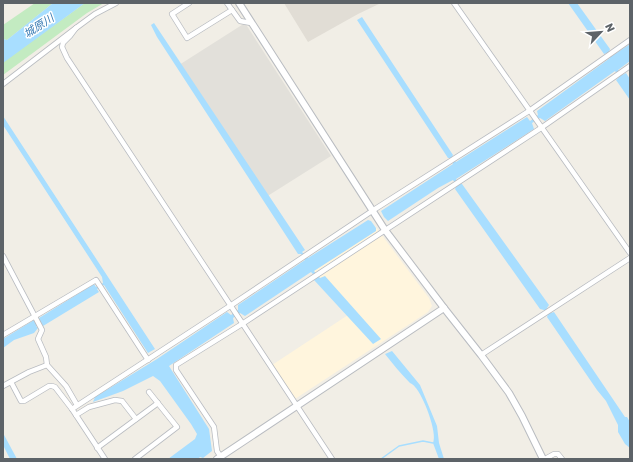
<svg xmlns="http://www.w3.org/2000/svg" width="633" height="462" font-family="Rubik,'Noto Sans JP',sans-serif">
<rect width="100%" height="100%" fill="#f1eee6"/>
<path fill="#fff5dd" d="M375 226 429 298 432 306 428 312 295 399 272 365 351 313 309 267Z"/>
<path fill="#e2e0da" d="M245 23 331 156 266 197 179 65Z"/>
<path fill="#e1ddd5" d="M284 3H381L358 14 308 42Z"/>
<g fill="#c3ebc1">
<path d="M35 3H53L7 40 3 39V25Z"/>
<path d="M85 3H104L87 13 3 75V62Z"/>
</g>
<g fill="#a8deff">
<path d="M53 3H85L3 63V39L7 40Z"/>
<path d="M568 3H577L610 49 609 52 612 56 630 44V61L618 70 622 75 626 73 630 79V100L616 80 619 77 615 71 545 121 540 118 532 123 534 129 456 179 459 184H462L549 305 547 308 551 313 554 312 625 417H627L630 422V448L625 444 618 432V425L606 401 597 390 547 317 548 314 544 310 540 309 455 189 457 186 453 180 438 188 388 221 384 217 381 211 453 164 450 158H448L357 20 362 17 453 155 452 157 456 162 527 117 530 121 538 115 537 111 610 58 607 53 604 54Z"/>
<path d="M154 23 305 250 302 252 308 258 368 220 371 221 376 228V231L314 271 320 278 325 276 381 339 373 344 314 280 317 278 311 272 245 316 240 313 233 318 234 323 169 366 209 429 212 451 203 458 200 457 198 459H168L195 439 197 434 191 424 160 381 153 376 123 391 93 402 95 397 157 359 227 312 231 315 238 310V305L305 260 301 254H298L157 37 151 25Z"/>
<path d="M3 116 155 349 148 353 104 285 97 289 99 292 43 326 41 323 36 326 38 328 34 333 14 340 3 348V339L34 320 36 323 40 321 39 318 94 284 96 287 103 283 102 277 3 125Z"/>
<path d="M392 351 420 385 437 426 439 443 444 459H439L433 443C438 433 423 395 415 387 414 385 412 384 410 383 401 374 393 364 385 354Z"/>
<path d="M3 433 17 459H10L3 445Z"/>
</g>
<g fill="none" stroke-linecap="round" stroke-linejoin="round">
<path stroke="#a8deff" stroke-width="1.5" d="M381 459 399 446 423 441 433 443"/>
<defs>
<g id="minor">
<path d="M189 3 172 14 187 38 232 10"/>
<path d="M227 3 240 21 251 23"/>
<path d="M454 3 630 253"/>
<path d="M76 28 70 36 63 43 62 47 67 58 332 459"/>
<path d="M3 84 76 28 95 14 116 3"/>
<path d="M3 256 42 330 38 339 46 357 47 365 66 386 77 405"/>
<path d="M3 335 96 280 148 360"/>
<path d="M481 355 630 258"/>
<path d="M11 382 21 401H24L49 386H52L55 387 72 409 105 459"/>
<path d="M3 386 29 372 47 365"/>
<path d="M72 409 230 306 372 211 529 111 630 40"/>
<path d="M76 415 89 407 115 400 122 401 136 419"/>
<path d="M97 448 158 403"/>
<path d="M221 457 217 451 214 427 176 370V365L242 324 541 128 630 66"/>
<path d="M135 459 177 427 149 392"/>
<path d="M545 459 554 454H558L562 459"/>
</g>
<g id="tertiary">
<path d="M239 3 385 230 444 308 481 355 509 393 522 416 543 459"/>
<path d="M217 459 444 308"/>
</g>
</defs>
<use href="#minor" stroke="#b9bcc1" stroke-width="6"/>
<use href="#tertiary" stroke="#b9bcc1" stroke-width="8"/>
<use href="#minor" stroke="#fff" stroke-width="4.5"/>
<use href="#tertiary" stroke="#fff" stroke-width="6"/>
</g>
<g text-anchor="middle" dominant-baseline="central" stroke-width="3" stroke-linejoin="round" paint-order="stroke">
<g font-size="11" font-style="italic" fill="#377ab3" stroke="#fff">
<text transform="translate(39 26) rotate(-33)">城原川</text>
</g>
</g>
<rect width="633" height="462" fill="none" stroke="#5d6368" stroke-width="8"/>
<g transform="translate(601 32) rotate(64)" stroke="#ffffff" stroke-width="3" paint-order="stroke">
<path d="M0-3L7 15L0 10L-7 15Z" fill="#5d6368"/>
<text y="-6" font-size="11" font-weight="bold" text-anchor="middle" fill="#5d6368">N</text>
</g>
</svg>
